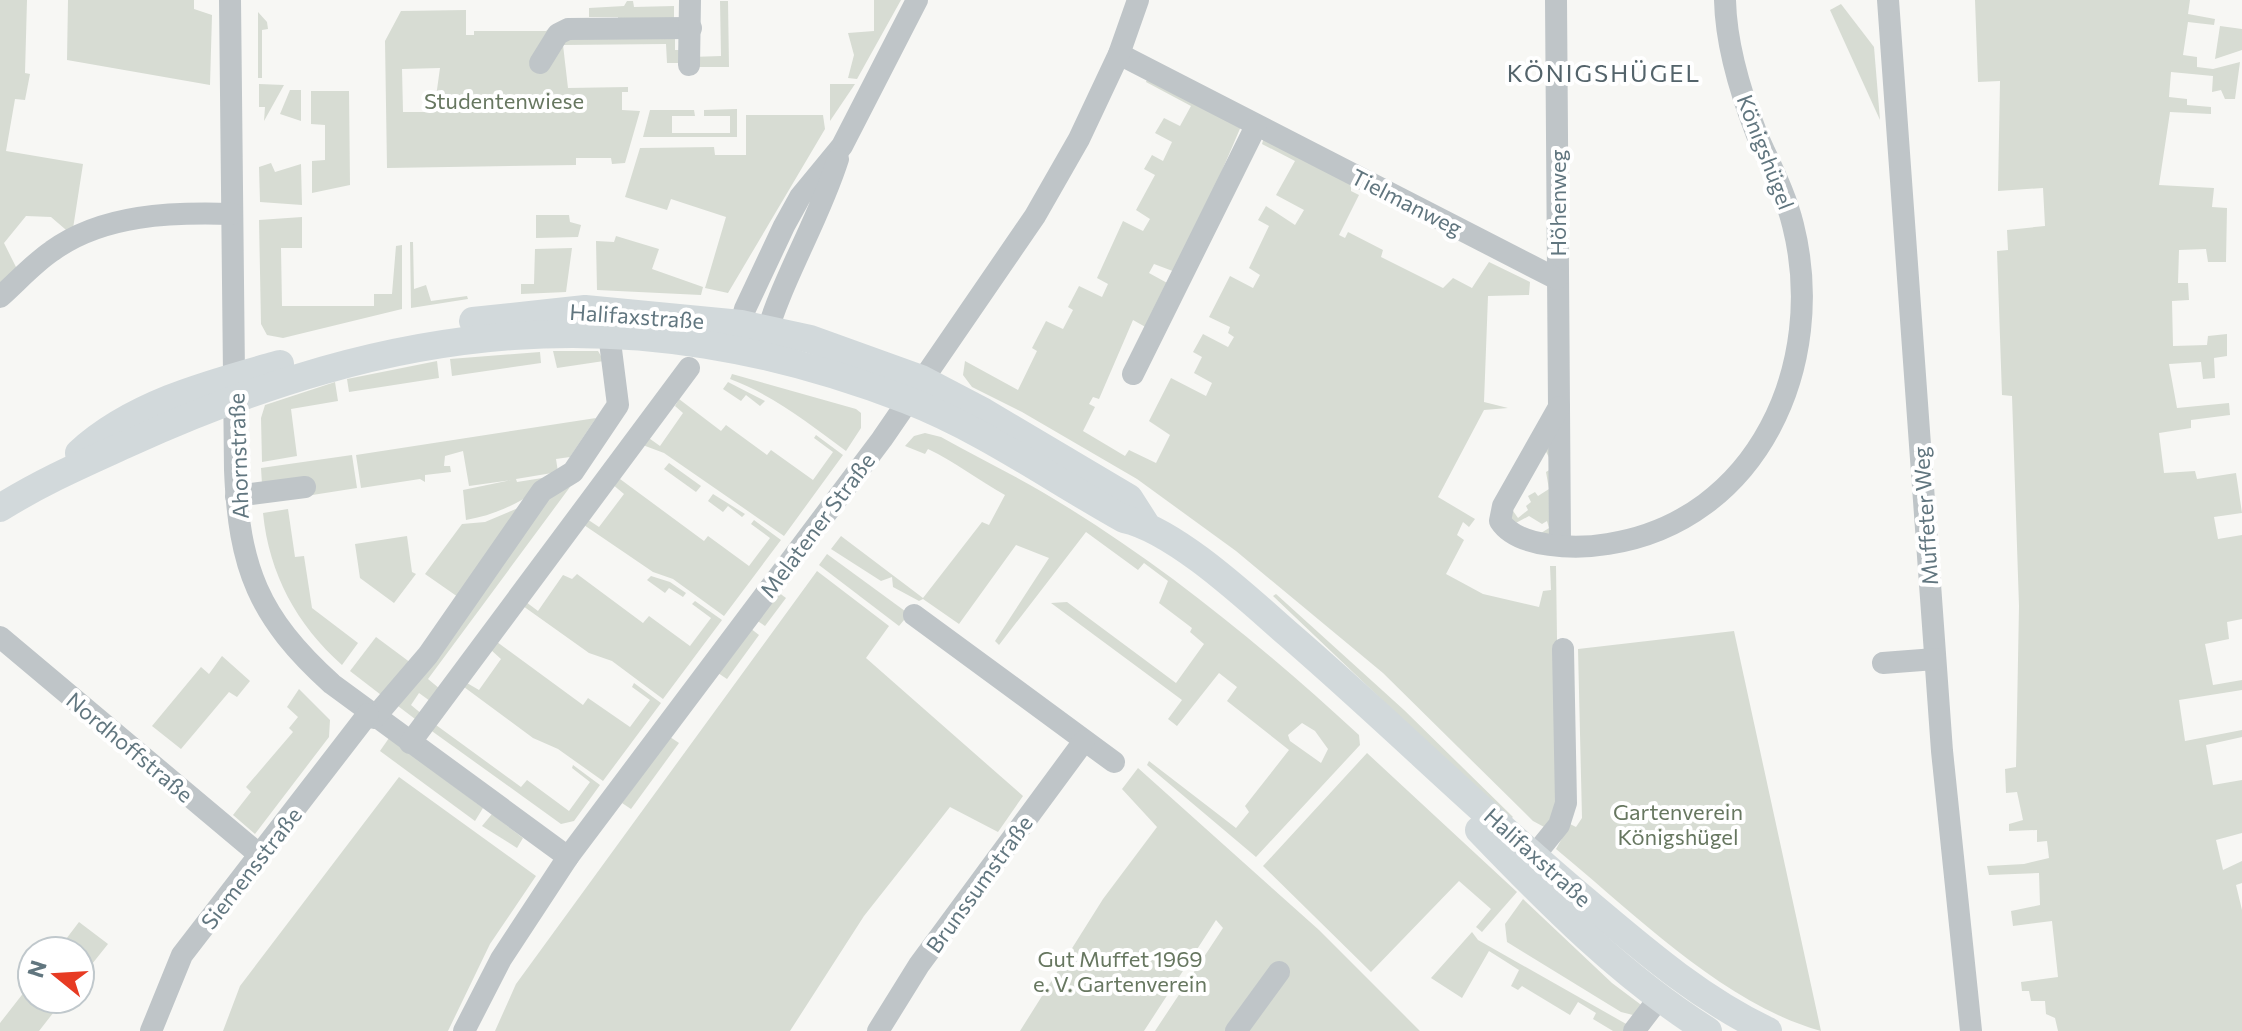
<svg xmlns="http://www.w3.org/2000/svg" width="2242" height="1031" font-family="Commissioner,sans-serif">
<rect width="100%" height="100%" fill="#f7f7f4"/>
<g fill="#d7dcd3" fill-rule="evenodd">
<path d="M0 0H27L25 73 30 74 25 100 15 99 6 151 83 164 72 235 51 217 26 216 4 243 17 269 0 283Z"/>
<path d="M68 0H194V9L212 15 210 85 67 60Z"/>
<path d="M874 0H901L857 79 848 78 854 55 848 33 874 31Z"/>
<path d="M1975 0H2190L2188 14 2215 19 2214 25 2188 22 2183 55 2197 57V67L2213 69 2240 62 2235 99H2225L2221 90 2212 92 2213 76 2171 72 2169 97 2187 99V105L2211 107V114L2170 112 2159 185 2214 188 2212 207 2227 208 2226 262H2208L2206 249 2179 250 2178 283H2188L2189 300 2172 301 2173 346 2207 345 2208 336 2227 334V356L2214 358 2215 378 2203 379 2201 362 2169 364 2177 408 2229 403 2230 415 2191 420V428L2159 433 2164 473 2195 471 2197 479 2236 473 2242 513 2214 517 2218 539 2242 535V619L2227 622 2229 639 2205 644 2213 685 2242 680V690L2179 700 2185 741 2242 730V737L2206 745 2213 785 2242 780V833L2216 840 2223 870 2242 861V883L2236 885 2242 910V1031H2058L2055 1018 2046 1014 2045 1001H2031L2029 991H2022L2021 982 2058 977 2052 921 2013 926 2011 911 2040 905 2039 873 1989 875 1987 866 2024 864 2049 858 2047 841 2037 842V830L2009 831V824L2023 820 2017 792 2006 793 2005 769 2016 767 2019 606 2012 396 2002 395 1997 251 2008 250 2007 230 2045 226 2043 188 1998 191 2000 81 1978 82Z"/>
<path d="M627 1H633L634 7 674 6V22H618V17H589V8L624 6Z"/>
<path d="M720 1H728L729 67H691V57L721 56Z"/>
<path d="M1841 4 1874 47 1880 120 1830 10Z"/>
<path d="M466 10V35H474V31H546L553 25 563 40 675 33V50H684V63H667L666 44 563 45 568 88 628 87V92H622V110L640 111 625 163 612 164 611 158H576V165L387 168 385 41 401 11ZM440 68 435 104 424 112H403L402 69Z"/>
<path d="M258 12 267 22 268 29 262 30V78H258Z"/>
<path d="M2220 26 2242 29V50L2215 59Z"/>
<path d="M1149 74 1242 124 1178 273 1154 264 1149 273 1169 284 1149 329 1133 320 1099 399 1093 397 1089 404 1095 407 1083 431 1125 456 1129 450 1156 463 1170 435 1149 421 1171 378 1206 396 1212 383 1194 373 1202 357 1193 352 1203 334 1228 347 1234 337 1228 333 1230 327 1209 317 1230 276 1253 288 1260 275 1249 268 1269 226 1258 220 1266 206 1295 225 1304 210 1276 195 1295 161 1262 144 1264 137 1351 182V191L1359 195 1339 235 1345 238 1348 232 1383 250 1381 257 1443 288 1453 278 1472 288 1489 262 1530 282 1529 295 1488 296 1484 402 1508 408 1484 410 1438 497 1475 519 1469 527 1463 522 1457 535 1464 540 1446 574 1483 594 1539 607 1543 591 1551 590 1550 566H1556L1559 787 1557 808 1546 828 1533 821 1383 673 1236 551 1137 479 1022 412 972 387 963 375 965 361 1018 390 1037 351 1032 348 1046 321 1063 329 1073 310 1068 307 1079 286 1102 297 1108 284 1097 278 1123 221 1143 231 1150 219 1136 210 1155 175 1144 169 1152 155 1163 161 1172 142 1155 133 1164 118 1180 126 1191 106 1146 82Z"/>
<path d="M259 84 284 85 264 121 265 107H259Z"/>
<path d="M830 84H855L830 121Z"/>
<path d="M290 90H301V121L280 114Z"/>
<path d="M311 91H349L350 185 312 193V161L325 160V125L311 124Z"/>
<path d="M737 109V137H643L650 110H694L695 116H672V133H730V116H704V110Z"/>
<path d="M746 115H823L825 129 728 293 705 288 726 217 671 199 667 210 625 197 640 148 714 147 715 155H746Z"/>
<path d="M271 163 275 172 301 164 302 205 260 202 259 167Z"/>
<path d="M536 215H569L570 222 581 225 578 237 536 238Z"/>
<path d="M302 217V248H281L282 306H374V294H392L396 246 402 245V309L283 338 267 335 261 324 259 220Z"/>
<path d="M616 236 659 249 652 269 703 287 701 295 597 290 596 241 614 242Z"/>
<path d="M410 242H413L414 289 426 285 431 301 467 296 468 299 411 308Z"/>
<path d="M572 248 566 292 521 294V284H534L535 249Z"/>
<path d="M553 351H598L604 361 557 368Z"/>
<path d="M540 352 541 363 452 376 450 359Z"/>
<path d="M437 361 439 378 349 392 347 379Z"/>
<path d="M732 374 856 409 861 413V428L846 451C810 424 773 395 730 379Z"/>
<path d="M335 382 338 401 291 409 297 456 262 462 261 418 265 405Z"/>
<path d="M728 382 765 401 760 406 746 395 741 401 723 389Z"/>
<path d="M679 399 721 431 726 425 767 455 771 450 813 480 833 452 814 438 816 435 843 455 784 536 664 453 640 444 646 436 660 446 683 413 675 406Z"/>
<path d="M596 418 570 457 556 459 558 472 516 479 517 482 555 476C529 499 500 514 466 520L463 490 511 480 469 486 463 451 445 456 444 466H450L451 472 425 475V482L420 479 361 488 356 455Z"/>
<path d="M1553 431 1558 445 1555 524 1554 533 1544 537 1541 533 1549 528 1547 521 1542 524 1529 516 1514 524 1508 513 1511 508 1518 518 1528 510 1526 506 1531 502 1528 496 1535 492 1538 496 1549 489 1546 472 1554 467 1543 446Z"/>
<path d="M925 433 941 437C975 456 1010 473 1044 493 1159 561 1261 645 1359 735L1360 745 1256 857 1147 765 1149 761 1236 828 1249 812 1245 806 1289 750 1227 701 1237 687 1219 673 1177 726 1168 719 1182 700 1051 603 1067 602 1176 683 1204 644 1190 632 1192 628 1159 603 1168 581 1144 563 1138 570 1086 532 999 645 995 641 1049 558 1016 545 959 624 923 599 919 601 893 587 892 577 881 581 831 549 841 536 923 598 982 522 989 525 1005 495C978 480 955 462 928 449L925 454 905 446 914 436ZM1302 723 1315 731 1328 749 1321 763 1290 741 1288 735Z"/>
<path d="M352 455 357 488 306 496 262 484 261 468Z"/>
<path d="M669 463 701 486 696 492 664 469Z"/>
<path d="M620 479 704 541 708 536 749 566 770 538 751 524 754 520 781 540 724 616 673 579 653 572 584 525 587 519 599 527 624 494 612 484Z"/>
<path d="M570 487 428 679 440 689 430 701 419 693 411 705 423 715 419 722 394 703 548 496Z"/>
<path d="M713 494 745 514 742 517 728 506 723 512 708 501Z"/>
<path d="M523 506 458 597 425 574 462 524 485 522Z"/>
<path d="M288 509 295 557 304 556 312 608 358 643 342 665C297 625 269 574 263 513Z"/>
<path d="M407 536 412 572 416 574 394 603 360 578 355 544Z"/>
<path d="M827 554 909 614 899 626 819 565Z"/>
<path d="M817 571 889 626 866 658 1023 796 998 832 950 807 864 916 790 1031H495L516 984Z"/>
<path d="M577 574 643 623 649 616 690 646 711 618 692 604 695 601 722 620 663 699 612 661 589 653 523 606 526 602 538 611 563 575 572 579Z"/>
<path d="M651 576 670 582 686 593 683 597 669 588 665 593 647 580Z"/>
<path d="M778 592 786 598 765 626 756 620Z"/>
<path d="M1276 594 1404 710 1513 817 1505 823 1504 816 1273 596Z"/>
<path d="M750 628 759 635 727 679 718 673Z"/>
<path d="M1734 631 1821 1031C1723 1004 1633 912 1556 849L1570 824 1576 827 1582 818 1578 649Z"/>
<path d="M376 637 411 663 385 698 350 671Z"/>
<path d="M497 642 583 705 588 698 630 727 650 700 632 687 634 683 661 703 603 781 558 749 533 738 464 687 467 683 479 690 501 659 491 650Z"/>
<path d="M222 656 250 681 237 697 229 692 181 749 152 726 201 667 209 674Z"/>
<path d="M299 689 330 720 329 737 255 834 233 815 251 792 246 787 293 732 289 728 298 717 287 707Z"/>
<path d="M436 725 521 787 527 780 569 811 590 782 572 768 573 765 600 785 574 821 561 824 429 729Z"/>
<path d="M670 737 679 743 631 809 622 803Z"/>
<path d="M389 738 483 808 475 821 380 751Z"/>
<path d="M1367 753 1517 892 1482 932 1476 927 1491 909 1459 881 1371 972 1263 866Z"/>
<path d="M1138 768 1319 930 1420 1031H1155L1223 928 1216 920 1144 1031H1020L1103 899 1157 827 1122 789Z"/>
<path d="M399 777 536 876 490 944 448 1031H223L240 986Z"/>
<path d="M492 814 523 838 517 848 482 826Z"/>
<path d="M1523 899 1612 983 1644 1007 1633 1015 1621 1012 1507 942 1505 924Z"/>
<path d="M79 922 108 944 80 979V951H57Z"/>
<path d="M1472 932 1478 940 1628 1025 1623 1031H1613L1593 1019 1596 1013 1578 1002 1570 1015 1522 986 1518 990 1511 986 1519 970 1489 951 1462 998 1431 978Z"/>
<path d="M32 982V999H64L39 1031H0V1023Z"/>
</g>
<g fill="none" stroke-linecap="round" stroke-linejoin="round">
<g stroke="#bfc5c8" stroke-width="22">
<path d="M230 0 235 470C239 568 258 617 332 684L568 857"/>
<path d="M1556 0 1560 544"/>
<path d="M1888 0 1942 751 1971 1031"/>
<path d="M1119 54 1557 279"/>
<path d="M540 63 558 34 568 29 691 28"/>
<path d="M689 65 690 0"/>
<path d="M0 297C17 282 33 264 52 251 103 214 172 212 232 214"/>
<path d="M736 340 745 309 784 226 800 197 842 146 917 0"/>
<path d="M764 342C782 278 818 222 838 159"/>
<path d="M1133 374 1256 126"/>
<path d="M1559 407 1503 506 1500 521C1518 549 1578 549 1608 544 1758 521 1828 364 1793 225 1785 192 1770 165 1757 135 1741 94 1726 45 1725 0"/>
<path d="M236 496 305 487"/>
<path d="M914 615 1114 762"/>
<path d="M0 637 261 856"/>
<path d="M1883 663 1935 659"/>
<path d="M374 718 428 655 542 491 573 472 618 405 609 334"/>
<path d="M410 743 689 368"/>
<path d="M1525 867 1559 825 1566 803 1563 649"/>
<path d="M151 1031 182 955 368 714"/>
<path d="M464 1031 501 959 568 857 882 439 1035 216 1079 139 1119 54 1138 0"/>
<path d="M878 1031 919 965 1084 741"/>
<path d="M1236 1031 1279 972"/>
<path d="M1634 1031 1660 997"/>
</g>
<g stroke="#d2d9db" stroke-width="28">
<path d="M473 321 585 309 741 324 810 339 921 379 984 412 1129 498 1145 523"/>
<path d="M79 453C133 403 212 383 280 364"/>
<path d="M0 508C43 481 83 464 129 443 395 322 629 293 907 400 984 430 1052 479 1124 519 1175 530 1247 598 1287 633 1388 720 1483 815 1586 901 1643 949 1699 998 1768 1031"/>
<path d="M1479 830C1549 903 1622 977 1708 1031"/>
</g>
</g>
<g text-anchor="middle" dominant-baseline="central" stroke-width="8" stroke-linejoin="round" paint-order="stroke">
<g font-size="22" fill="#677760" stroke="#fff">
<text x="504" y="100">Studentenwiese</text>
<text x="1678" y="811">Gartenverein<tspan x="1678" dy="25">Königshügel</tspan></text>
<text x="1120" y="958">Gut Muffet 1969<tspan x="1120" dy="25">e. V. Gartenverein</tspan></text>
</g>
<g font-size="22" fill="#61767f" stroke="#fff">
<text transform="translate(1766 152) rotate(69)">Königshügel</text>
<text transform="translate(1407 202) rotate(27)">Tielmanweg</text>
<text transform="translate(1557 203) rotate(-90)">Höhenweg</text>
<text transform="translate(637 316) rotate(4)">Halifaxstraße</text>
<text transform="translate(238 456) rotate(-92)">Ahornstraße</text>
<text transform="translate(1925 516) rotate(-94)">Muffeter Weg</text>
<text transform="translate(817 525) rotate(-53)">Melatener Straße</text>
<text transform="translate(130 747) rotate(40)">Nordhoffstraße</text>
<text transform="translate(1538 857) rotate(42)">Halifaxstraße</text>
<text transform="translate(251 868) rotate(-52)">Siemensstraße</text>
<text transform="translate(979 884) rotate(-54)">Brunssumstraße</text>
</g>
<g font-size="24" letter-spacing="2" fill="#53636a" stroke="#fff">
<text x="1604" y="72">KÖNIGSHÜGEL</text>
</g>
</g>
<g transform="translate(56 975) rotate(288)"><circle r="38" fill="#ffffff" stroke="#c0c8cc" stroke-width="2"/>
<path d="M0-6L14 30L0 20L-14 30Z" fill="#e73b23"/>
<text y="-12" font-size="22" font-weight="bold" text-anchor="middle" fill="#61767f">N</text>
</g>
</svg>
